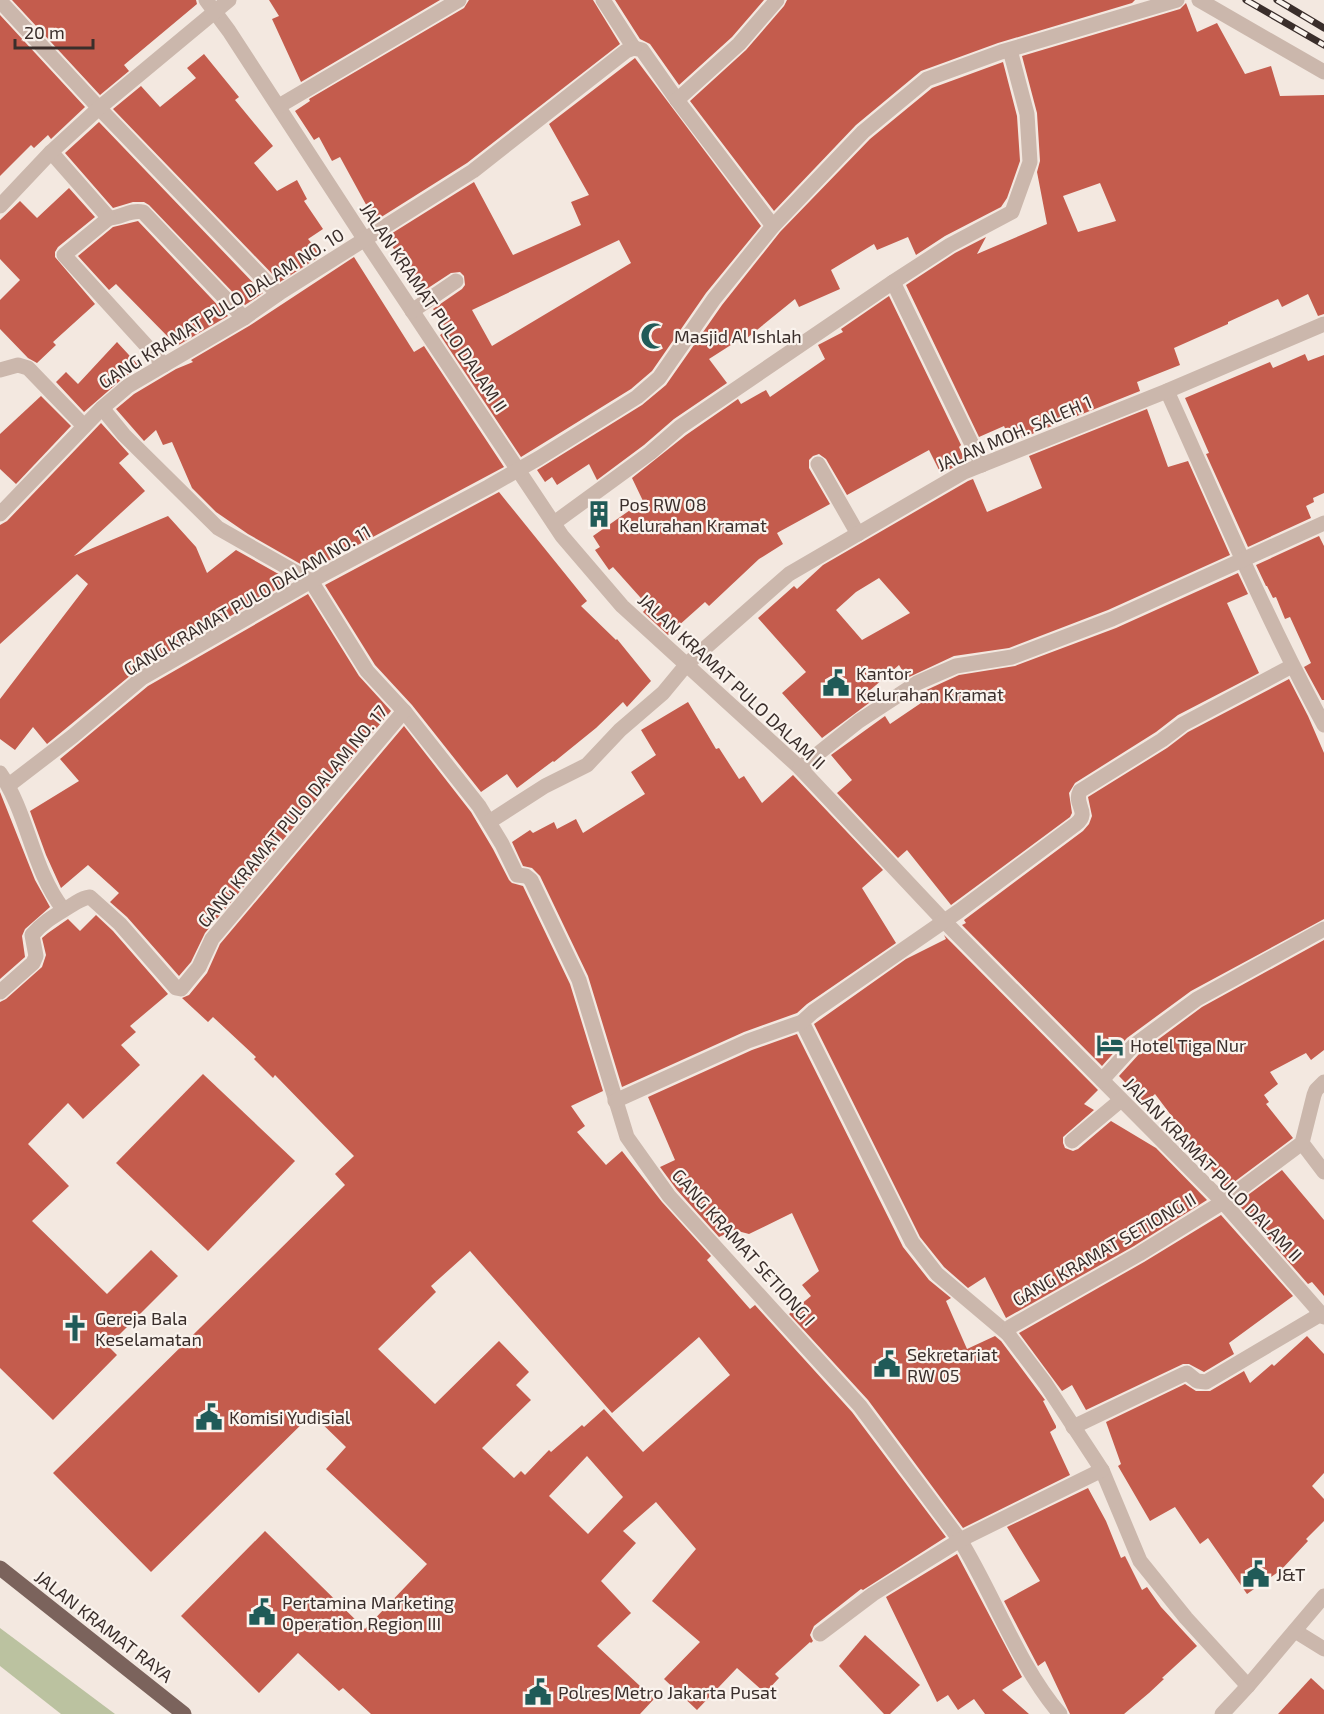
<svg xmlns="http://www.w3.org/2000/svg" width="1324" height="1714" font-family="'Exo 2',sans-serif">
<rect width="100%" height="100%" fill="#f3e8e0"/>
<path fill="#bbc2a0" d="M0 1628 115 1714H61L0 1666Z"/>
<g fill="#c45c4d" fill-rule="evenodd">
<path d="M12 0H196L197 4 124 65 129 71 100 95Z"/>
<path d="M269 0H440L301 82 272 19 279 16Z"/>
<path d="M469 0H593L620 44 467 163 375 221 340 157 332 161 319 137 314 140 295 111 310 101 309 99 464 8Z"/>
<path d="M615 0H764L732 37 679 85 650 44 640 39Z"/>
<path d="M787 0H1135L1132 3 998 43 921 71 856 125 774 211 690 101 746 50 784 6Z"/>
<path d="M1186 3 1197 32 1217 23 1245 74 1271 66 1280 96 1324 95V314L1318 316 1308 294 1282 307 1278 299 1228 322V324L1174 348 1180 365 1137 382 1140 391 1022 438 1019 430 1008 435 1004 426 979 437 906 285 955 253 986 237 977 254 1047 224 1037 172 1040 161 1037 113 1022 56 1180 9ZM1100 183 1116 221 1078 232 1063 196Z"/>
<path d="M0 15 85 107 51 139 48 135 34 148 31 145 0 176Z"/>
<path d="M204 54 239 97 235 100 273 146 254 163 277 191 297 180 307 199 304 201 323 229 308 239 322 255 280 282 113 109 141 86 160 107 196 78 187 68Z"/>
<path d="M635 58 761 226 706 293 652 371 631 389 521 457 440 335 447 330 433 309 462 289 465 285 464 276 460 272 451 273 422 292 386 237 474 182 513 255 581 225 571 202 589 195 549 124ZM619 240 631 263 492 346 472 310Z"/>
<path d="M1003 62 1017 116 1020 161 1007 198 1001 207 945 236 916 255 908 237 877 250 874 244 831 270 840 289 799 307 795 299 747 338 745 336 709 359 727 383 674 419 644 445 597 480 589 464 557 485 552 477 545 482 537 470 642 405 666 385 722 305 780 232 870 139 932 88Z"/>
<path d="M99 122 263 293 245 305 149 205 144 202H133L113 208 65 153Z"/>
<path d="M69 188 95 217 58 247 55 252V257L95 304 53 342 56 345 37 363 28 358 0 329V300L20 280 0 259V220L20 201 37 218Z"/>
<path d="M138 221 228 316 177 346 116 284 109 290 78 256 113 227Z"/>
<path d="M354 257 414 352 424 346 504 467 311 570 248 534 216 512 192 488 172 442 163 445 156 430 144 441 116 409 134 394 176 369 193 362 191 360 249 326Z"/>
<path d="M889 296 961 445 959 447 965 461 941 474 929 450 847 495 826 459 819 454 813 456 809 460V468L830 504 777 533 783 544 759 559 709 606 705 602 668 635 643 612 648 606 613 567 609 570 595 550 600 547 593 536 643 501 632 478 686 435 738 399 741 404 766 390 770 397 825 359 818 345 843 332 841 329Z"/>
<path d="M117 342 140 367 122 379 84 412 56 382 66 372 78 384Z"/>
<path d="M1305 354 1308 361 1324 355V493L1313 498 1314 502 1306 506 1311 518 1248 547 1206 454 1209 453 1185 398 1270 362 1273 368Z"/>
<path d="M41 396 71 426 16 484 0 469V434Z"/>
<path d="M1147 409 1168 467 1188 461 1230 555 1108 610 1009 648 954 656 907 678 899 665 868 692 873 700 822 738 782 693 806 672 758 618 794 586 797 589 823 565 968 481 973 479 987 512 1042 488 1029 456ZM879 578 910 613 862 640 836 610 856 592Z"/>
<path d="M101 423 129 454 119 463 145 491 74 556 168 516 196 547 207 573 236 550 291 581 137 670 47 744 33 727 15 750 0 739V699L88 584 77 574 0 644V525L7 521Z"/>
<path d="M499 492 587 601 581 606 616 640 617 639 651 681 627 707 623 702 596 728 554 762 553 761 517 788 507 774 481 792 412 705 375 665 325 585Z"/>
<path d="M1319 536 1324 546V700H1322L1304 667 1311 663 1290 617 1285 619 1276 597 1273 598 1267 586H1266L1256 565Z"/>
<path d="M1238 573 1248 594 1227 603 1259 673 1178 715 1156 732 1075 783 1069 793 1072 813 1070 817 951 905 907 850 898 858 837 793 852 780 831 755 885 716 890 724 921 703 917 695 922 692 959 675 1015 666 1116 628Z"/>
<path d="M308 594 359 676 391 711 205 933 191 962 179 976 127 917 110 902 119 893 88 865 61 888 46 855 30 811 79 781 60 759 148 686Z"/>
<path d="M1289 679 1308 716 1324 753V919L1191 991 1127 1038 1102 1066 962 925 966 923 964 920 1083 831 1089 824 1092 816 1088 797 1167 748 1188 732Z"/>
<path d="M688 702 716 749 719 748 739 779 744 776 762 803 793 775 883 870 862 888 896 943 807 1004 797 1013 744 1032 622 1087 588 976 540 876 532 868 523 866 512 842 530 830 533 833 554 822 557 829 576 819 583 833 645 794 631 772 656 755 641 730Z"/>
<path d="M404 726 471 812 493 849 509 880 512 883 523 886 570 984 603 1091 571 1106 585 1126 577 1132 606 1165 622 1151 662 1202 711 1256 707 1260 750 1309 755 1305 852 1412 946 1537 863 1590 861 1589 814 1626 810 1635 813 1641 811 1643 810 1642 775 1674 779 1678 765 1693 737 1668 697 1710 664 1679 700 1642 652 1601 696 1549 656 1502 623 1531 636 1543 601 1581 631 1613 597 1646 654 1699 640 1714H371L343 1688 339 1691 298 1653 259 1693 181 1616 265 1531 365 1629 427 1564 326 1469 346 1447 312 1414 151 1572 53 1473 345 1185 335 1174 354 1156 275 1075 273 1078 254 1059 256 1057 213 1017 208 1022 182 998 189 995 207 973 220 944ZM470 1251 612 1413 699 1337 730 1375 643 1452 604 1409 584 1427 582 1425 551 1452 549 1450 525 1475 521 1471 514 1478 482 1448 531 1400 516 1385 529 1372 499 1341 435 1404 378 1349 436 1292 431 1286ZM587 1456 623 1497 588 1534 549 1496Z"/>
<path d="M0 792 35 880 50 907 25 929 22 936 25 957 0 979Z"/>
<path d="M96 915 113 931 168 994 130 1026 136 1032 121 1045 140 1065 83 1119 68 1103 28 1144 69 1186 32 1221 107 1294 151 1250 178 1276 108 1346 117 1355 53 1420 0 1368V1002L6 999 42 967 46 955 42 938 48 933 68 919 80 931Z"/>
<path d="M944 935 1098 1090 1084 1104 1094 1110 1063 1137V1143L1065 1148 1073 1151 1078 1149 1111 1121 1156 1148 1207 1200 1134 1246 1006 1318 985 1277 968 1288 944 1267 920 1237 814 1024 906 959 946 939Z"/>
<path d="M1324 940V1050L1311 1060 1306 1053 1270 1072 1278 1084 1264 1095 1269 1102 1266 1104 1293 1138 1226 1188 1155 1094 1145 1103 1119 1076 1140 1053 1202 1007Z"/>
<path d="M797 1034 903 1247 929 1280 951 1298 946 1301 967 1349 995 1336 1001 1341 1045 1400 1043 1401 1056 1426V1428L1050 1432 1070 1475 963 1528 868 1400 789 1314 811 1296 802 1285 819 1271 792 1213 749 1234 734 1230 719 1237 677 1190 660 1167 675 1160 648 1097 752 1050Z"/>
<path d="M203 1074 295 1161 208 1251 116 1163Z"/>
<path d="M1282 1170 1324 1220V1296L1312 1282 1308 1284 1237 1203Z"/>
<path d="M1221 1215 1293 1296 1229 1343 1234 1354 1204 1372 1189 1364H1183L1086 1410 1072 1385 1062 1391 1019 1333 1144 1262Z"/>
<path d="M1307 1336 1324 1354V1473L1312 1486 1324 1499V1521L1306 1539 1308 1541 1281 1570 1247 1594 1208 1538 1200 1544 1175 1507 1150 1521 1118 1466 1121 1464 1106 1422 1185 1384 1196 1391H1210L1244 1371 1250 1383 1272 1364 1274 1366Z"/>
<path d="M1088 1488 1106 1521 1121 1558 1125 1556 1142 1590 1147 1587 1161 1607 1197 1646 1162 1678 1164 1679 1149 1693 1124 1714H1070L1045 1661 1038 1666 1004 1601 1040 1581 1007 1527Z"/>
<path d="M957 1554 1022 1677 1002 1690 1029 1714H985L974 1699 958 1710 948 1695 937 1702 886 1597Z"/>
<path d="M865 1635 920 1685 890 1714H884L839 1666Z"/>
<path d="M1311 1678 1324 1690V1714H1278Z"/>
</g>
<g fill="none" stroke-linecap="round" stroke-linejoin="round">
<g stroke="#cbb7ac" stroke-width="15">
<path d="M206 0 229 31 365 240 562 536 622 606 800 768 944 921 1223 1202 1324 1317"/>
<path d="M603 0 634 48"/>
<path d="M1199 0 1324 72"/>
<path d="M0 1 99 108 278 294"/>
<path d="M634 48 642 50 677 100 773 226"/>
<path d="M677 100 739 44 777 0"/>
<path d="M279 106 459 0"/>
<path d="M51 152 109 218C121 218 130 209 143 212L244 318"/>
<path d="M0 206 51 152 99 108 229 0"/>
<path d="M109 218 64 255 164 365"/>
<path d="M893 282 982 465"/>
<path d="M412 311 456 281"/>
<path d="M0 370 18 365 28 368 84 426"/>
<path d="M1167 391C1218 503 1265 617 1324 725"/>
<path d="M102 408 124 435 218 528 311 581 367 671 404 711 479 806 502 844 517 875 526 876 531 880 579 980 627 1137 669 1196 860 1406 960 1540C994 1595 1018 1665 1060 1714"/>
<path d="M818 464 858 534"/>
<path d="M0 514 102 408 128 386 244 318 278 294 473 171 626 51 634 48"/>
<path d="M554 523 650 453 680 427 893 282 950 245 1012 212 1030 162 1027 114 1010 50"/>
<path d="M800 768 859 721 917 683 956 666 1012 657 1112 619 1324 523"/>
<path d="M0 773C28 813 32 869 63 909"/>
<path d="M9 785 73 736 142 678 311 581 488 487 539 458 637 397 659 378 714 299 773 226 863 132 927 79 1001 52 1177 0"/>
<path d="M489 822 545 786 587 765 620 730 663 693 687 664 789 574 964 472 1167 391 1324 324"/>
<path d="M0 992 33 963 36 956 32 935C44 921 56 915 72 905 79 901 82 898 90 897L120 924 176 988 181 989 199 967 212 939 404 711"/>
<path d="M802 1022 912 1242 937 1274 1008 1334 1045 1383 1102 1470 1140 1561 1186 1618 1248 1686"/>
<path d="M1102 1080 1133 1046 1197 999 1324 929"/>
<path d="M615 1101 748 1041 802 1022 813 1012 959 911 1076 824C1091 812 1073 805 1080 791L1162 740 1183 724 1292 666"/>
<path d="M1072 1141 1121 1100"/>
<path d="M1302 1143 1324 1172"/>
<path d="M1008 1334 1010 1327 1139 1254 1223 1202 1302 1143 1314 1095 1316 1090 1324 1082"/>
<path d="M1073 1427 1182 1375 1187 1373 1197 1381 1206 1382 1321 1314"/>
<path d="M1295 1631 1324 1649"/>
<path d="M820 1634 873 1594 960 1540 1102 1470"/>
<path d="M1222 1714 1248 1686 1324 1596"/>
</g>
<path stroke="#7b635c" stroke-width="15" d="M0 1568 184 1714"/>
<defs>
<g id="rail">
<path d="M1246 0 1324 45"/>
<path d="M1277 0 1324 28"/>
</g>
</defs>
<use href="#rail" stroke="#3a2e2b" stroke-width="7"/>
<use href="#rail" stroke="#faf3ed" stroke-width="4.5" stroke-dasharray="14" stroke-linecap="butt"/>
</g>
<defs>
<symbol id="mosque-bare" viewBox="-9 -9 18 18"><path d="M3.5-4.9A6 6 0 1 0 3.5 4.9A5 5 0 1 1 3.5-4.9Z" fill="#205b58" stroke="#faf3ed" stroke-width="2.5" paint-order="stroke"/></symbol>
<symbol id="building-bare" viewBox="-9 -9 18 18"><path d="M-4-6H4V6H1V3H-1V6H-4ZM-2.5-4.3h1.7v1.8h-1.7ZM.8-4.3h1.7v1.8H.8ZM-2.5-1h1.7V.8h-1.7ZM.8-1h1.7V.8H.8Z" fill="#205b58" stroke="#faf3ed" stroke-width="2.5" paint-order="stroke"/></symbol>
<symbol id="civic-bare" viewBox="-9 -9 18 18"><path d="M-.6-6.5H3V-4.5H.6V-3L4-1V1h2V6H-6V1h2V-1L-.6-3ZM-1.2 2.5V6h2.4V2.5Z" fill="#205b58" stroke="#faf3ed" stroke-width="2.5" paint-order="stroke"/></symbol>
<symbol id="hotel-bare" viewBox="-9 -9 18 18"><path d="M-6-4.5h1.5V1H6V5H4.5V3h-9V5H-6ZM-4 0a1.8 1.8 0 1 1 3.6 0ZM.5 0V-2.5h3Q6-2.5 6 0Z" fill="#205b58" stroke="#faf3ed" stroke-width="2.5" paint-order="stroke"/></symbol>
<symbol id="church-bare" viewBox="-9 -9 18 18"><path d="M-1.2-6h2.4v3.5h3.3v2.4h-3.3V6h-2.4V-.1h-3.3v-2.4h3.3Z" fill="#205b58" stroke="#faf3ed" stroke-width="2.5" paint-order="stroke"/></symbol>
</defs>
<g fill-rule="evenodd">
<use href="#mosque-bare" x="635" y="317" width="38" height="38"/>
<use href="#building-bare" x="580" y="495" width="38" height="38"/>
<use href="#civic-bare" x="817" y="664" width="38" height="38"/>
<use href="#hotel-bare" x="1091" y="1026" width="38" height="38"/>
<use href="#church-bare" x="56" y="1309" width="38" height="38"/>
<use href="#civic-bare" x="868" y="1345" width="38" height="38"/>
<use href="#civic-bare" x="190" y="1398" width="38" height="38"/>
<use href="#civic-bare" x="1237" y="1555" width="38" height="38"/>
<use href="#civic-bare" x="243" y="1593" width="38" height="38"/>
<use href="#civic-bare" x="519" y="1673" width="38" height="38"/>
</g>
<g text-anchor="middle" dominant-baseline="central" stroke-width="4.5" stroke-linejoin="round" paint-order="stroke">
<g font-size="18" fill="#3a2e2b" stroke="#faf3ed">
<text transform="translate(434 307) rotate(56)">JALAN KRAMAT PULO DALAM II</text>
<text transform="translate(221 308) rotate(-32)">GANG KRAMAT PULO DALAM NO. 10</text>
<text transform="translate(1014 433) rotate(-23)">JALAN MOH. SALEH 1</text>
<text transform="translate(247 600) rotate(-30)">GANG KRAMAT PULO DALAM NO. 11</text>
<text transform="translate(732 681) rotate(43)">JALAN KRAMAT PULO DALAM II</text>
<text transform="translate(292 816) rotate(-50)">GANG KRAMAT PULO DALAM NO. 17</text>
<text transform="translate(1213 1169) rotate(46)">JALAN KRAMAT PULO DALAM II</text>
<text transform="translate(744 1247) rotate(48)">GANG KRAMAT SETIONG I</text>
<text transform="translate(1104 1249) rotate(-30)">GANG KRAMAT SETIONG II</text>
<text transform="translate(104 1626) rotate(38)">JALAN KRAMAT RAYA</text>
</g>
<g font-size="18" fill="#3a2e2b" stroke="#faf3ed" text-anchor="start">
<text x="674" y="336">Masjid Al Ishlah</text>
<text x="619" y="504">Pos RW 08<tspan x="619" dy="21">Kelurahan Kramat</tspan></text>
<text x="856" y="673">Kantor<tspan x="856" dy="21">Kelurahan Kramat</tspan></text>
<text x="1130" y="1045">Hotel Tiga Nur</text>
<text x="95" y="1318">Gereja Bala<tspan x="95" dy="21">Keselamatan</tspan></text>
<text x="907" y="1354">Sekretariat<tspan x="907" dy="21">RW 05</tspan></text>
<text x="229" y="1417">Komisi Yudisial</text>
<text x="1276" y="1574">J&amp;T</text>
<text x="282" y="1602">Pertamina Marketing<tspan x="282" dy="21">Operation Region III</tspan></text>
<text x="558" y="1692">Polres Metro Jakarta Pusat</text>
</g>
</g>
<path d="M15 39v9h78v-9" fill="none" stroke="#3a2e2b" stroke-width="3"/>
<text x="24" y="39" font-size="18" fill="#3a2e2b" stroke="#faf3ed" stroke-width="4.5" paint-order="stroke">20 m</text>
</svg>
